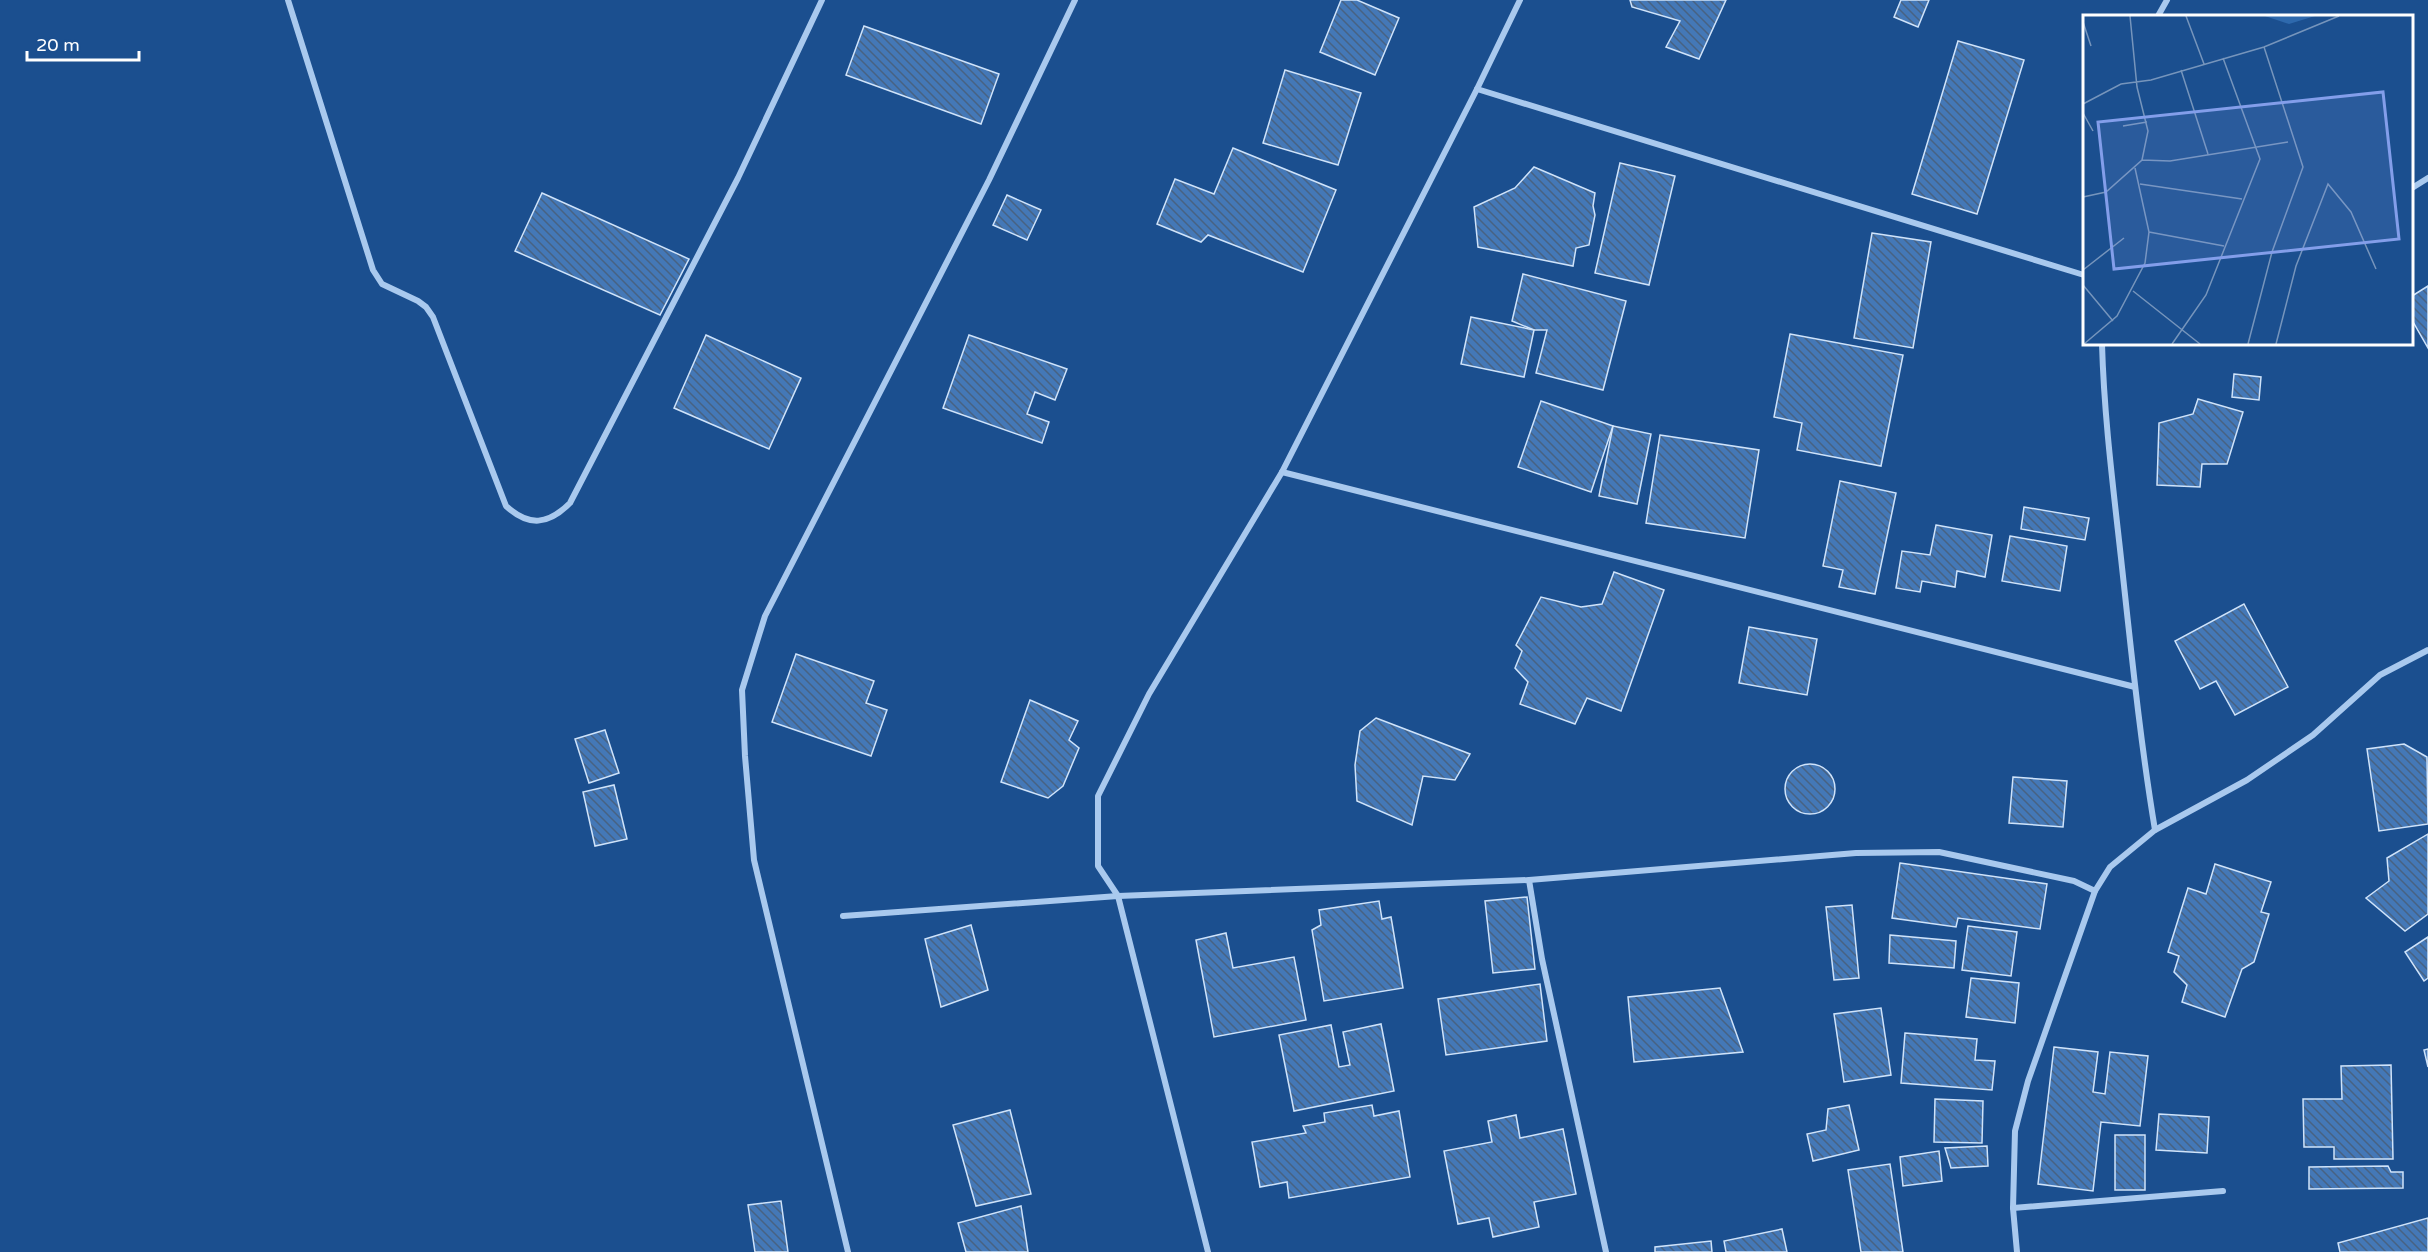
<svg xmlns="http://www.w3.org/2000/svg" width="2428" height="1252" font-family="'Varela Round',sans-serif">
<defs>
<pattern id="building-back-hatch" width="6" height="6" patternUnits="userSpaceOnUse" patternTransform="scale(1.5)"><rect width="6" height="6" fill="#4478b7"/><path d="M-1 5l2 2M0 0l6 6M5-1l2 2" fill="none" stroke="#486282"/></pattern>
</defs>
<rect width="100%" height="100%" fill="#1b4f8f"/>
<g fill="url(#building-back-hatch)" stroke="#cfe3fa" stroke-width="1.5">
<path d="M1341 0H1357L1399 18 1375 75 1320 52Z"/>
<path d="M1630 0H1726L1699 59 1666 47 1680 21 1632 7Z"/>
<path d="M1901 0H1929L1918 27 1894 17Z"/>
<path d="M864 26 999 74 981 124 846 75Z"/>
<path d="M1958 41 2024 60 1977 214 1912 194Z"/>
<path d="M1285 70 1361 93 1338 165 1263 143Z"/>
<path d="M1233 148 1336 190 1303 272 1208 235 1201 242 1157 224 1175 179 1214 194Z"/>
<path d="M1620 163 1675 176 1649 285 1595 273Z"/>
<path d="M1534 167 1595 193 1593 206 1595 215 1589 245 1576 248 1573 266 1478 247 1474 207 1515 188Z"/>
<path d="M542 193 689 259 660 315 515 251Z"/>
<path d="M1007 195 1041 210 1027 240 993 225Z"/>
<path d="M1872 233 1931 242 1913 348 1854 338Z"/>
<path d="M1523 274 1626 301 1603 390 1536 373 1547 330H1534L1512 321Z"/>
<path d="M2428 286V348L2412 320V296Z"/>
<path d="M1471 317 1534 330 1524 377 1461 364Z"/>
<path d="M1790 334 1903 355 1881 466 1797 450 1802 423 1774 417Z"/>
<path d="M706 335 801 378 769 449 674 408Z"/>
<path d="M969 335 1067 369 1055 400 1035 392 1027 414 1049 422 1042 443 943 408Z"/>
<path d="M2234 374 2261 377 2259 400 2232 397Z"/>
<path d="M2198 399 2243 412 2227 464H2202L2200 487 2157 485 2159 423 2193 414Z"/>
<path d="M1541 401 1613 426 1591 492 1518 467Z"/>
<path d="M1613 426 1651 434 1637 504 1599 496Z"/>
<path d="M1660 435 1759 450 1745 538 1646 523Z"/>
<path d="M1840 481 1896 493 1875 594 1839 587 1843 570 1823 566Z"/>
<path d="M2024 507 2089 518 2085 540 2021 529Z"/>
<path d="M1936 525 1992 535 1985 577 1957 571 1955 587 1922 581 1920 592 1896 588 1902 551 1930 555Z"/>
<path d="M2010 536 2067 546 2060 591 2002 581Z"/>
<path d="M1614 572 1664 590 1621 711 1587 698 1575 724 1520 704 1528 682 1515 668 1522 651 1516 645 1541 597 1581 607 1602 604Z"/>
<path d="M2244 604 2288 687 2235 715 2216 681 2200 689 2175 641Z"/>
<path d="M1749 627 1817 639 1807 695 1739 683Z"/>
<path d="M796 654 874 681 866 703 887 710 871 756 772 722Z"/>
<path d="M1030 700 1078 721 1069 740 1079 748 1063 786 1048 798 1001 782Z"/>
<path d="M1376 718 1470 754 1455 780 1423 776 1412 825 1357 801 1355 765 1360 731Z"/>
<path d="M605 730 619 773 589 783 575 739Z"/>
<path d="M2404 744 2427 757 2428 824 2379 831 2367 749Z"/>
<circle cx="1810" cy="789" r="25"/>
<path d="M2013 777 2067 781 2063 827 2009 823Z"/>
<path d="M614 785 627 839 595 846 583 792Z"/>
<path d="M2428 834V914L2405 931 2366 898 2389 881 2387 858Z"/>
<path d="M1900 863 2047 884 2040 929 1958 918 1956 927 1892 918Z"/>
<path d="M2215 864 2271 882 2261 912 2269 914 2254 962 2242 969 2225 1017 2182 1002 2187 985 2174 972 2179 956 2168 952 2188 888 2206 894Z"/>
<path d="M1527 897 1535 969 1493 973 1485 901Z"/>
<path d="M1379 901 1382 919 1391 917 1403 988 1324 1001 1312 930 1321 925 1319 910Z"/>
<path d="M1852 905 1859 978 1834 980 1826 907Z"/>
<path d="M971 925 988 990 941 1007 925 939Z"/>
<path d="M1968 926 2017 932 2011 976 1962 970Z"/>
<path d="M1226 933 1233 968 1294 957 1306 1020 1214 1037 1196 940Z"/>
<path d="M1890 935 1956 941 1954 968 1889 963Z"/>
<path d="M2428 937V978L2424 981 2405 952Z"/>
<path d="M1971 978 2019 983 2015 1023 1966 1017Z"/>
<path d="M1540 984 1547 1041 1446 1055 1438 999Z"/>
<path d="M1720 988 1743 1052 1634 1062 1628 997Z"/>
<path d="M1881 1008 1891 1075 1844 1082 1834 1014Z"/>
<path d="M1381 1024 1394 1091 1294 1111 1279 1035 1331 1025 1339 1067 1350 1065 1343 1032Z"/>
<path d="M1905 1033 1977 1039 1975 1060 1995 1061 1992 1090 1901 1083Z"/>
<path d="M2054 1047 2098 1052 2093 1092 2105 1094 2110 1052 2148 1056 2140 1126 2101 1122 2093 1191 2038 1184Z"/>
<path d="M2428 1049V1067L2424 1050Z"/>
<path d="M2391 1065 2393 1159H2334V1147H2304L2303 1099H2342L2341 1066Z"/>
<path d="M1935 1099 1983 1101 1982 1143 1934 1142Z"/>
<path d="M1372 1105 1374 1116 1399 1111 1410 1177 1289 1198 1287 1182 1260 1187 1252 1142 1306 1133 1303 1126 1325 1122 1324 1113Z"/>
<path d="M1849 1105 1859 1150 1813 1161 1807 1134 1826 1130 1828 1109Z"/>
<path d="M1010 1110 1031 1194 976 1206 953 1125Z"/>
<path d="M2159 1114 2209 1117 2207 1153 2156 1150Z"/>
<path d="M1516 1115 1520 1138 1563 1129 1576 1194 1534 1202 1539 1227 1493 1237 1489 1218 1458 1224 1444 1151 1492 1142 1488 1121Z"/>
<rect x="2115" y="1135" width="30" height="55"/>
<path d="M1987 1146 1988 1166 1951 1168 1945 1148Z"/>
<path d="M1939 1151 1942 1181 1903 1186 1900 1157Z"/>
<path d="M1890 1164 1903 1252H1861L1848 1170Z"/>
<path d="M2388 1166 2391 1172H2403V1188L2309 1189V1167Z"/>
<path d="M781 1201 788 1252H755L748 1205Z"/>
<path d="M1021 1206 1028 1252H966L958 1223Z"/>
<path d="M2428 1218V1252H2340L2338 1243Z"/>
<path d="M1782 1229 1787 1252H1726L1724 1241Z"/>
<path d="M1711 1241 1712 1252H1655V1247Z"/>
</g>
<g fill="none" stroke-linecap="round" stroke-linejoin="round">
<g stroke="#a9c9ee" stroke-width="6">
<path d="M288 0 373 270 382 284 418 301 426 307 433 317 506 506C529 527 548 525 570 503L738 178 822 0"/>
<path d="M2158 16 2167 0"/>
<path d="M1477 89 2084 275"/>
<path d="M2412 188 2428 178"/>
<path d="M2102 344C2104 415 2113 486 2121 558 2131 649 2140 740 2155 830"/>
<path d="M1282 472 2135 687"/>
<path d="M1529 880 1542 959 1606 1252"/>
<path d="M843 916 1118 896 1529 880 1856 853 1939 852 2074 881 2095 891"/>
<path d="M2013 1208 2223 1191"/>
<path d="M848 1252 754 860 745 756 742 690 765 616 989 180 1075 0"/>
<path d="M1208 1252 1118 896 1098 866V796L1149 694 1282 472 1477 89 1520 0"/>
<path d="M2017 1252 2013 1208 2015 1131 2028 1081 2095 891 2110 867 2155 830 2247 780 2313 735 2380 675 2428 650"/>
</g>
</g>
<g transform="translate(2083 15)">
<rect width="330" height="330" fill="#1b4f8f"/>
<path d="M182 1H232L206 9Z" fill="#2e69ad"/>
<path fill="none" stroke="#7695bc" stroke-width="1.5" d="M103 1 121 49M0 7 8 31M98 55 125 139M0 89 38 69 68 65 181 32 256 1M0 98 10 116M40 111 64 107M59 145 87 146 205 127M57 169 159 184M0 182 23 177 59 145 65 116 54 72 47 1M66 217 141 231M0 255 41 223M0 270 30 306M50 276 117 329M1 329 34 301 62 248 66 217 52 153M89 329 123 280 177 144 140 43M165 329 189 237 220 152 181 32M193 329 213 251 245 169 268 197 293 254"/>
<path fill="#839eea" fill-opacity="0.15" stroke="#839eea" stroke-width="3" d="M300 77 316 224 31 254 15 107Z"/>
<rect width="330" height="330" fill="none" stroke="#fff" stroke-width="3"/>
</g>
<path d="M27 51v9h112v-9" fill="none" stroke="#ffffff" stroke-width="3"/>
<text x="36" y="51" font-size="18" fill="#ffffff" stroke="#1b4f8f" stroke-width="4.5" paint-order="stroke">20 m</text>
</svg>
